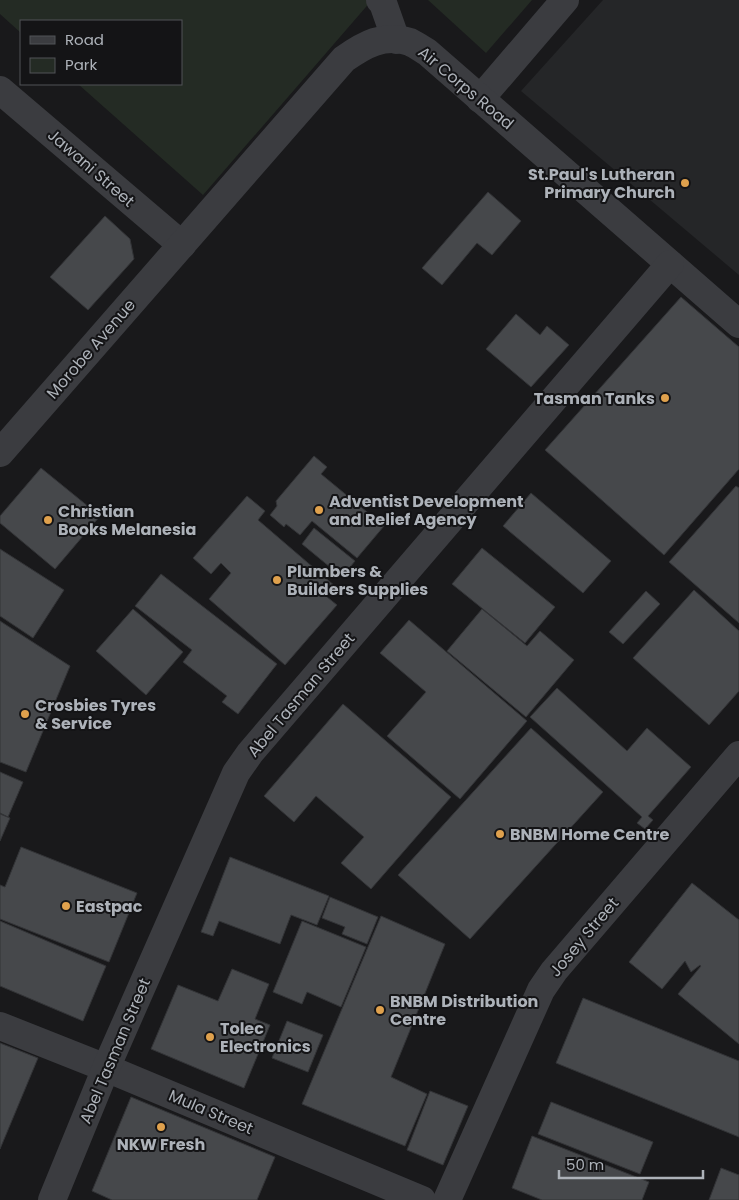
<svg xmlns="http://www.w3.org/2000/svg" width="739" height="1200" font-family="Poppins,sans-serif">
<rect width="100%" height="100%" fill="#19191b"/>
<path fill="#252628" d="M603 0H739V275L521 91Z"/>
<g fill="#242b24">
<path d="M0 0H372L203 195 78 84H181V21H21V33L0 14Z"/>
<path d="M428 0H532L486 53Z"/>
</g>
<g fill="#46484b" stroke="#333437">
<path d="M488 192 521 221 492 255 477 243 442 285 422 268Z"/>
<path d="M105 216 130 239 134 259 88 310 50 277Z"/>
<path d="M681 297 739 347V469L664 555 545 450Z"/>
<path d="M516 314 540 335 547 326 569 345 531 387 486 349Z"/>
<path d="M314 456 327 467 321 474 384 526 357 558 312 521 300 535 286 524 284 527 270 515 277 506 276 501Z"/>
<path d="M41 468 100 516 55 569 0 523V516Z"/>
<path d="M736 486 739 488V623L669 562Z"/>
<path d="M531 493 611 561 583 593 503 526Z"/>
<path d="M247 496 265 511 258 520 336 587 327 597 337 605 285 665 209 599 231 573 221 563 211 574 193 558Z"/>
<path d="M314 528 355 561 342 577 302 544Z"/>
<path d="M482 548 555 607 525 643 452 584Z"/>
<path d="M0 549 64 590 33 638 0 616Z"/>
<path d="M161 574 277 664 238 714 222 702 227 696 183 662 192 650 135 606Z"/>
<path d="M694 590 739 631V691L709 725 633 658Z"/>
<path d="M646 591 660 604 623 644 609 632Z"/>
<path d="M133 609 183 652 146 695 96 651Z"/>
<path d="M482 609 527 646 540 631 574 660 526 717 447 651Z"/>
<path d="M409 620 527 721 460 799 387 736 426 692 380 653Z"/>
<path d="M0 621 70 666 26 772 0 762Z"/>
<path d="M557 688 627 751 647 728 691 767 648 816 653 820 645 829 637 823 642 817 530 717Z"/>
<path d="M343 704 451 797 371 889 341 863 364 837 316 796 294 822 264 796Z"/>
<path d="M531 728 603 792 470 939 398 875Z"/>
<path d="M0 772 23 782 8 817 0 813Z"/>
<path d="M0 814 10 818 0 841Z"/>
<path d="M21 847 137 893 109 962 0 919V885L5 887Z"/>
<path d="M230 857 329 896 317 925 291 915 280 944 219 921 213 936 201 932Z"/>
<path d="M692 883 739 920V1044L678 994 701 966 700 965 691 972 685 961 662 989 629 962Z"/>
<path d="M330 897 378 917 367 944 342 934 345 927 322 918Z"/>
<path d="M381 916 445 944 391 1077 427 1094 405 1146 302 1104Z"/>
<path d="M0 921 106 966 83 1021 0 986Z"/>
<path d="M302 921 366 947 341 1007 307 992 302 1004 273 992Z"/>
<path d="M232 969 269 984 255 1019 270 1025 244 1088 151 1049 178 985 218 1001Z"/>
<path d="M583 998 739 1061V1137L556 1063Z"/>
<path d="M287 1021 323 1035 308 1072 272 1058Z"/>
<path d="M0 1043 38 1058 0 1149Z"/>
<path d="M430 1091 468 1106 443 1165 407 1150Z"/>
<path d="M131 1097 275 1157 257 1200H112L92 1191Z"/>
<path d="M551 1102 653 1142 640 1174 538 1134Z"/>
<path d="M532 1136 649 1182 642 1200H542L512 1188Z"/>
<path d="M721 1168 739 1175V1200H709Z"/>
</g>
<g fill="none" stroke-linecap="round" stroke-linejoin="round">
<g stroke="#3b3c40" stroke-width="28">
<path d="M380 0 383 3 396 40"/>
<path d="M0 90 182 245"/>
<path d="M480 99 565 0"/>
<path d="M0 453 344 59C364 45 384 33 410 42 416 45 422 49 427 52L739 324"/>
<path d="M0 1026 106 1068 422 1200"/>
<path d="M52 1200 106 1068 236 773 250 753 670 264"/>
<path d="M447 1200 541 990 554 971 739 755"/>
</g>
</g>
<g fill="#dfa14d" stroke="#141416" stroke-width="2">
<circle cx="685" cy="183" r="5"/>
<circle cx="665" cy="398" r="5"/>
<circle cx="319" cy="510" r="5"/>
<circle cx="48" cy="520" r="5"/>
<circle cx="277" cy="580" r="5"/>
<circle cx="25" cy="714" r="5"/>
<circle cx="500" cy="834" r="5"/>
<circle cx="66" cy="906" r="5"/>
<circle cx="380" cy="1010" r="5"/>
<circle cx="210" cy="1037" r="5"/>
<circle cx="161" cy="1127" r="5"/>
</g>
<g text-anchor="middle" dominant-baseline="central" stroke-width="4" stroke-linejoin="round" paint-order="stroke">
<g font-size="16" fill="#adb2b9" stroke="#141416">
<text transform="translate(466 88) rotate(40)">Air Corps Road</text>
<text transform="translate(91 168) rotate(41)">Jawani Street</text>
<text transform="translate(91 349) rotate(-49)">Morobe Avenue</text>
<text transform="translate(301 695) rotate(-50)">Abel Tasman Street</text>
<text transform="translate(584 937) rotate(-50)">Josey Street</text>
<text transform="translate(115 1051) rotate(-67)">Abel Tasman Street</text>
<text transform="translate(211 1112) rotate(23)">Mula Street</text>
</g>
<g font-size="16" font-weight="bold" fill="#adb2b9" stroke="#141416" text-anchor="start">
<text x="675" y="174" text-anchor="end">St.Paul's Lutheran<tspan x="675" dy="18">Primary Church</tspan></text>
<text x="655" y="398" text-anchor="end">Tasman Tanks</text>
<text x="329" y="501">Adventist Development<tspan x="329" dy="18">and Relief Agency</tspan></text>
<text x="58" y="511">Christian<tspan x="58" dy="18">Books Melanesia</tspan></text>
<text x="287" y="571">Plumbers &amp;<tspan x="287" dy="18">Builders Supplies</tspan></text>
<text x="35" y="705">Crosbies Tyres<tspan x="35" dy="18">&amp; Service</tspan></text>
<text x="510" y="834">BNBM Home Centre</text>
<text x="76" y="906">Eastpac</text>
<text x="390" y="1001">BNBM Distribution<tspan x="390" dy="18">Centre</tspan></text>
<text x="220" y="1028">Tolec<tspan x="220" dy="18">Electronics</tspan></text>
<text x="161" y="1144" text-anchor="middle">NKW Fresh</text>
</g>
</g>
<rect x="20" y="20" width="162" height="65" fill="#141416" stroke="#515357"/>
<rect x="30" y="36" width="25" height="8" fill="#3b3c40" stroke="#515357"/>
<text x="65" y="45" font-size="15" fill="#adb2b9">Road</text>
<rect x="30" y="58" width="25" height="15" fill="#242b24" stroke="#515357"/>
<text x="65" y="70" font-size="15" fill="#adb2b9">Park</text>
<path d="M559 1170v8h144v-8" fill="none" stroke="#adb2b9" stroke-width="2.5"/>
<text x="566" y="1170" font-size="15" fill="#adb2b9" stroke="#141416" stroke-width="4" paint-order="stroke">50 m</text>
</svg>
